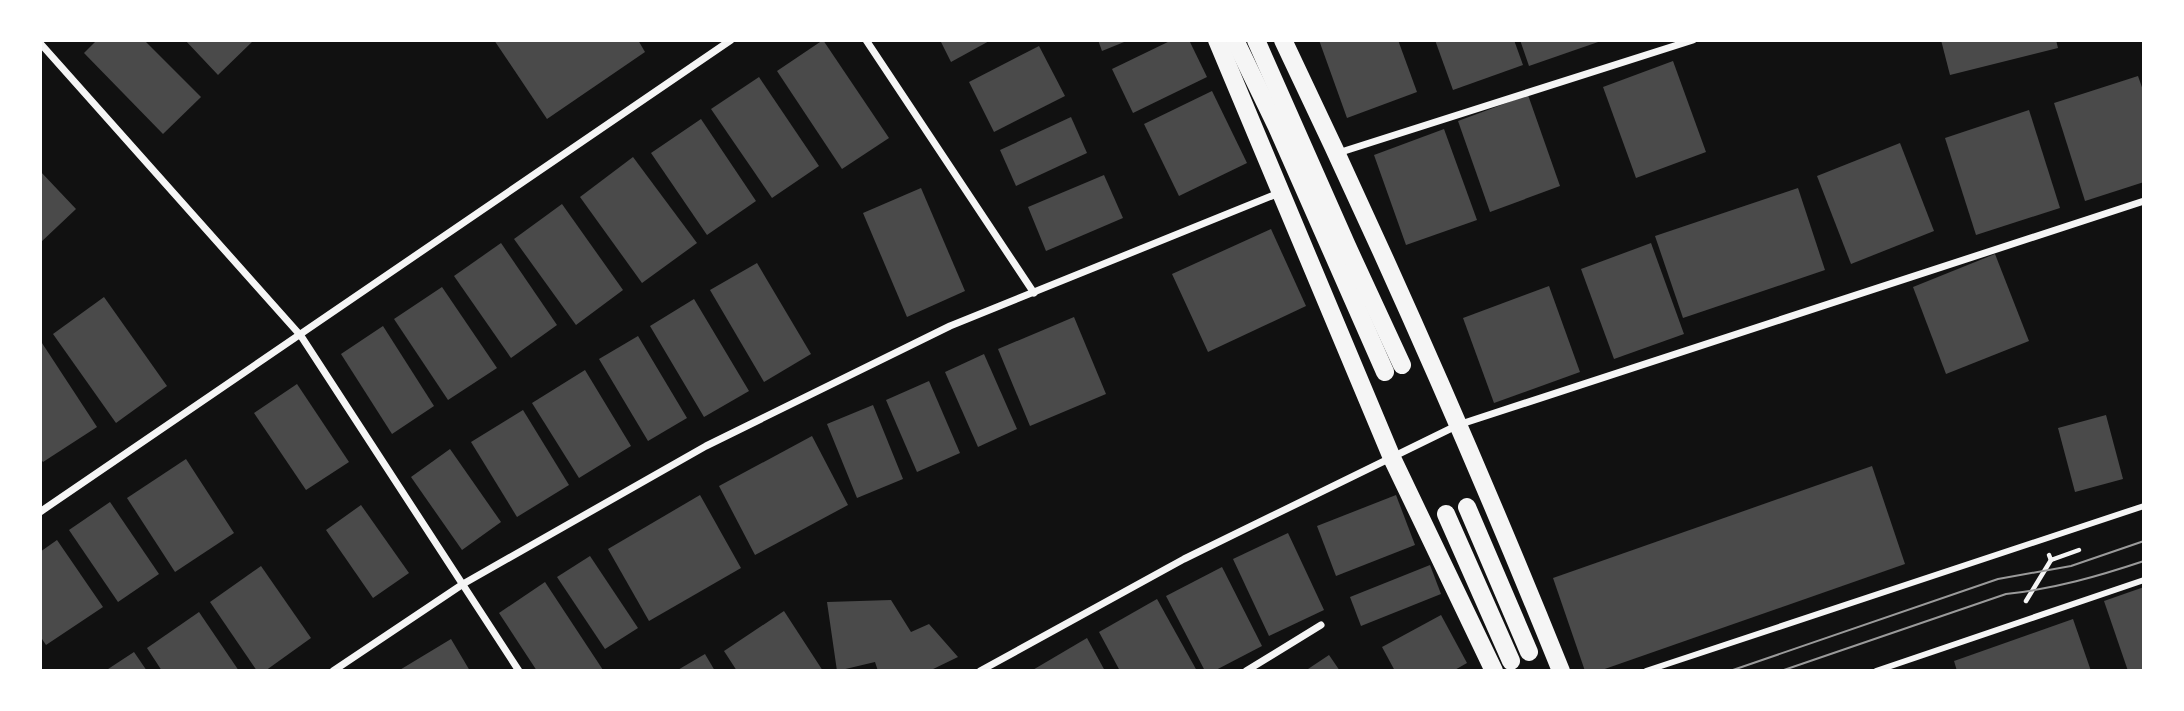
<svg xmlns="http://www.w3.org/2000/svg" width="2184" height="711" font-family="Signika,sans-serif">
<rect width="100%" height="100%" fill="#111"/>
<g fill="#4a4a4a">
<path d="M97 40H144L201 97 163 134 84 53Z"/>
<path d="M185 40H254L218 75Z"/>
<path d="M494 40H638L645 52 547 119Z"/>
<path d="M823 40 889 138 842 169 777 71Z"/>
<path d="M940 40H991L951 62Z"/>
<path d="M1098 40H1129L1102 51Z"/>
<path d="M1172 40H1189L1207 77 1133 113 1112 69Z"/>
<path d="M1319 40H1398L1417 92 1347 118Z"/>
<path d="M1435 40H1514L1523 65 1453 90Z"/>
<path d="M1520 40H1601V41L1529 66Z"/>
<path d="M1941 40H2056L2058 48 1950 75Z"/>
<path d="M1039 46 1065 96 994 132 969 82Z"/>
<path d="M1673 61 1706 152 1636 178 1603 87Z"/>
<path d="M2138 76 2144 93V182L2085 201 2054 103Z"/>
<path d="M759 77 819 166 772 198 711 109Z"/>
<path d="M1212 91 1247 163 1179 196 1144 124Z"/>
<path d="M1528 95 1560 186 1490 212 1458 121Z"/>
<path d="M2029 110 2060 208 1976 235 1945 138Z"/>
<path d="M1071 117 1087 153 1016 186 1000 150Z"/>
<path d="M701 119 756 201 707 235 651 153Z"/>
<path d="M1444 129 1477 220 1406 245 1374 155Z"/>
<path d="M1900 143 1934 231 1851 264 1817 176Z"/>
<path d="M633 157 697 243 642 283 580 197Z"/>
<path d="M40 171 76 209 40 243Z"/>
<path d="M1104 175 1123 218 1046 251 1028 207Z"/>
<path d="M921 188 965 291 907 317 863 213Z"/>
<path d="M1798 188 1825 270 1683 318 1655 236Z"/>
<path d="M562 204 623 290 576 325 514 239Z"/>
<path d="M1271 229 1306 306 1208 352 1172 274Z"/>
<path d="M501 243 557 325 511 358 454 276Z"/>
<path d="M1651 243 1684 334 1614 359 1581 269Z"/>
<path d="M1995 254 2029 341 1946 374 1913 287Z"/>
<path d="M757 263 811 354 764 382 710 290Z"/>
<path d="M1549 286 1580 372 1494 403 1463 318Z"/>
<path d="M442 287 497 368 448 400 394 319Z"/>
<path d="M104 297 167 386 116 423 53 334Z"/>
<path d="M694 299 749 391 704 417 650 326Z"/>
<path d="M1074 317 1106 394 1030 426 998 349Z"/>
<path d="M383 326 434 406 392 434 341 354Z"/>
<path d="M638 336 687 418 648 441 599 359Z"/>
<path d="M40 340 97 427 43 462 40 458Z"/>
<path d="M984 354 1017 429 978 447 945 372Z"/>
<path d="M585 370 631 446 579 478 532 403Z"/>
<path d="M929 381 960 453 917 472 886 400Z"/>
<path d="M297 384 349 462 306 490 254 413Z"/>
<path d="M873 405 903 479 857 498 827 424Z"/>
<path d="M523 410 569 485 517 517 471 442Z"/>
<path d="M2106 415 2123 479 2075 492 2058 428Z"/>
<path d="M812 436 848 505 755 555 719 486Z"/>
<path d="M450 449 501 522 462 550 411 477Z"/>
<path d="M186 459 234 533 175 572 127 498Z"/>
<path d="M1872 466 1905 564 1599 671H1585L1553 578Z"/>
<path d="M700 495 741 568 649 621 608 549Z"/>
<path d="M1396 495 1415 545 1336 576 1317 526Z"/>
<path d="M110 502 159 574 118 602 69 530Z"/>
<path d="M361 505 409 573 373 598 326 530Z"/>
<path d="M1288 533 1324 610 1269 636 1233 559Z"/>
<path d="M57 540 103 607 46 645 40 636V552Z"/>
<path d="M590 556 638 628 605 649 557 577Z"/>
<path d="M1430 565 1441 594 1361 626 1350 597Z"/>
<path d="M261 566 311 638 265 671H257L210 602Z"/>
<path d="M1222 567 1262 646 1214 671H1205L1166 596Z"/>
<path d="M545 582 603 670 602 671H537L499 613Z"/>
<path d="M2144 587V671H2128L2104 601Z"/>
<path d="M1157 599 1197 671H1120L1099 632Z"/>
<path d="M891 600 911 632 929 624 958 657 929 671H878L875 662 837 671 827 602Z"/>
<path d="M784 611 823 671H737L724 651Z"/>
<path d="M199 612 239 671H162L147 648Z"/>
<path d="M1441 615 1467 663 1453 671H1395L1382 647Z"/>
<path d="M2073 619 2091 671H1957L1954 661Z"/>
<path d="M1087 638 1105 671H1031Z"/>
<path d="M451 639 470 671H398Z"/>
<path d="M134 652 147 671H105Z"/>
<path d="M705 654 715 671H676Z"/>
<path d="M1329 655 1340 671H1305Z"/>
</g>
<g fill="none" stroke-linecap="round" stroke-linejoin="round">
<g stroke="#f5f5f5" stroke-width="4.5">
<path d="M2049 555 2051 560 2079 550"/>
<path d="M2026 601 2051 560"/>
</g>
<g stroke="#f5f5f5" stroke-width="6">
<path d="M1646 671 2144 506"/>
<path d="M1876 671 2144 580"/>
</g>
<g stroke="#f5f5f5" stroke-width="7">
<path d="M866 40 1034 293"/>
<path d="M40 43 301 336 519 671"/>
<path d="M1338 153 1693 40"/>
<path d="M40 512 731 40"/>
<path d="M333 671 463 584 706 446 950 326 1279 193"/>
<path d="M980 671 1184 559 1458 425 2144 201"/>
<path d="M1246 671 1321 625"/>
</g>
<g stroke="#f5f5f5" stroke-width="18">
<path d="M1217 40 1392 458 1494 671"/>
<path d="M1235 40 1277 127 1385 372"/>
<path d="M1256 40 1347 246 1402 365"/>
<path d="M1283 40C1382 247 1475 458 1561 671"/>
<path d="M1467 507 1529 652"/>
<path d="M1446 514 1511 661"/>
</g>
<g stroke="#9a9a9a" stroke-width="2">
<path d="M1730 671 1998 579 2071 566 2144 541"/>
<path d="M1781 671 2006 594C2054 589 2099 576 2144 561"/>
</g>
</g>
<rect width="2184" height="711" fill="none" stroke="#ffffff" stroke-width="84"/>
</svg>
